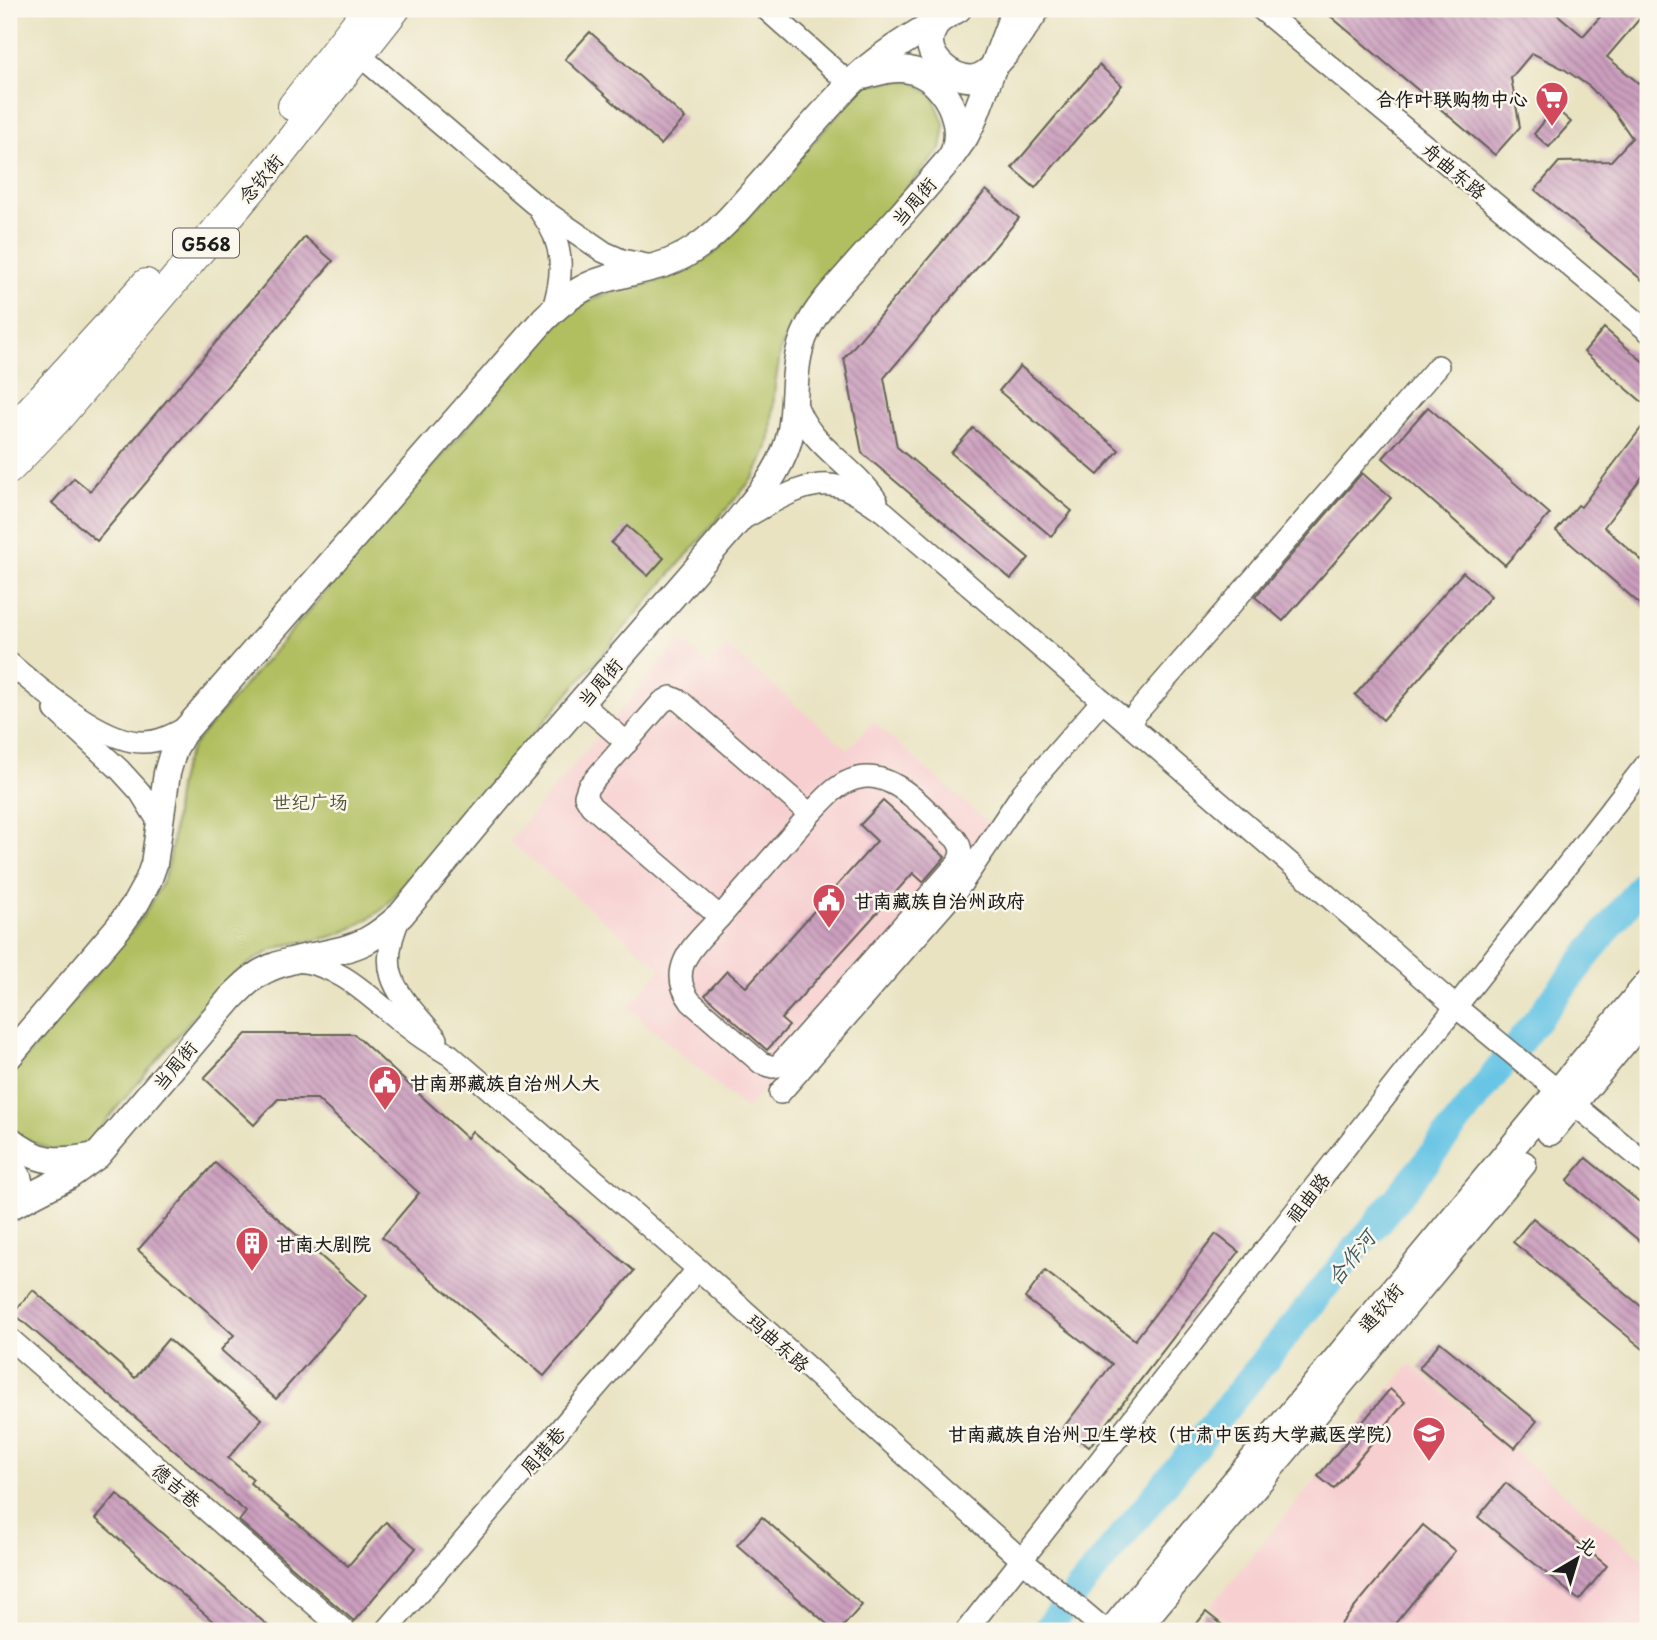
<svg xmlns="http://www.w3.org/2000/svg" width="1657" height="1640" font-family="'Playpen Sans','LXGW WenKai TC',sans-serif">
<defs>
<pattern id="building-back-hatch" width="6" height="6" patternUnits="userSpaceOnUse" patternTransform="scale(1.75)"><rect width="6" height="6" fill="#cb9ebe"/><path d="M-1 5l2 2M0 0l6 6M5-1l2 2" fill="none" stroke="#a4809a"/></pattern>
</defs>
<rect width="100%" height="100%" fill="#fbf7ec"/>
<filter id="ink" filterUnits="userSpaceOnUse"><feTurbulence type="fractalNoise" baseFrequency=".0143" numOctaves="2"/><feDisplacementMap in="SourceGraphic" scale="14" xChannelSelector="R" yChannelSelector="G"/><feConvolveMatrix kernelMatrix="1 2 1 2 8 2 1 2 1" color-interpolation-filters="sRGB"/></filter>
<filter id="wash" filterUnits="userSpaceOnUse"><feTurbulence type="fractalNoise" baseFrequency=".00686" numOctaves="4" result="noise"/><feDisplacementMap in="SourceGraphic" scale="28" xChannelSelector="R" yChannelSelector="G"/><feGaussianBlur stdDeviation="1.57" result="paint"/><feColorMatrix in="noise" values="0 0 0 0 0 0 0 0 0 0 0 0 0 0 0 0 0 1.4 0 .05"/><feComposite in="paint" operator="in"/></filter>
<g filter="url(#wash)">
<rect width="100%" height="100%" fill="#e9e3c2"/>
<g fill="#f7cfd0">
<path d="M680 640 709 665 726 646 848 749 873 722 994 828 746 1110 628 1008 661 968 509 841Z"/>
<path d="M1410 1364 1648 1563V1631H1238L1210 1607Z"/>
</g>
<path fill="#b1bf61" stroke="#666e3e" stroke-width="2" d="M911 80 933 96 945 126 941 149 797 314 781 349 775 385 771 434 767 450 754 477 384 908C369 919 354 929 336 935 320 941 301 941 283 946 257 955 235 973 215 991L89 1141 72 1149 51 1150 19 1136 9 1122V1077L137 925C149 907 162 887 168 866 179 822 169 786 194 744L551 330C567 315 584 302 605 294 618 289 630 288 643 285 673 279 698 267 721 247L863 86 867 83Z"/>
<g fill="none" stroke-linecap="round" stroke-linejoin="round">
<path stroke="#67c5e5" stroke-width="28" d="M1045 1631 1428 1160 1648 877"/>
</g>
<g id="blocks">
<g fill="url(#building-back-hatch)">
<path d="M1322 9H1551L1583 36 1607 9H1648L1607 57 1648 91V285L1535 190 1559 162 1611 161 1632 138 1614 112 1590 87 1564 69 1532 53 1511 78 1520 127 1495 155Z"/>
<path d="M590 32 685 118 661 145 565 59Z"/>
<path d="M1099 65 1122 85 1035 188 1012 168Z"/>
<path d="M1555 108 1571 122 1549 147 1534 134Z"/>
<path d="M986 190 1019 218 884 378 897 447 1029 558 1011 579 862 453 844 358Z"/>
<path d="M305 237 333 261 97 541 52 503 74 478 90 491Z"/>
<path d="M1604 328 1648 366V407L1584 352Z"/>
<path d="M1020 366 1119 450 1098 475 999 391Z"/>
<path d="M1428 407 1550 514 1505 565 1383 458Z"/>
<path d="M1648 419V469L1604 527 1648 566V611L1556 531 1578 505 1581 507Z"/>
<path d="M973 428 1072 511 1051 536 951 453Z"/>
<path d="M1362 473 1391 498 1283 621 1255 597Z"/>
<path d="M627 526 664 558 648 576 611 543Z"/>
<path d="M1463 572 1491 596 1383 720 1355 695Z"/>
<path d="M883 801 945 857 923 882 913 873 781 1019 789 1026 767 1050 705 995 727 971 746 987 877 841 860 825Z"/>
<path d="M246 1034H354L467 1138 472 1131 634 1271 544 1376 382 1237 419 1193 317 1099H278L254 1125 204 1078Z"/>
<path d="M1586 1158 1648 1209V1248L1567 1181Z"/>
<path d="M215 1163 366 1296 276 1399 221 1350 234 1335 138 1250Z"/>
<path d="M1533 1218 1648 1312V1353L1513 1242Z"/>
<path d="M1216 1234 1239 1252 1089 1447 1063 1428 1112 1364 1025 1298 1045 1271 1135 1340Z"/>
<path d="M33 1290 135 1378 168 1339 262 1419 228 1458 253 1479 250 1483 348 1566 386 1522 416 1548 354 1621 239 1521 246 1512 13 1313Z"/>
<path d="M1440 1342 1537 1421 1515 1448 1419 1368Z"/>
<path d="M1390 1389 1405 1402 1334 1489 1318 1476Z"/>
<path d="M1506 1483 1607 1566 1579 1600 1478 1517Z"/>
<path d="M117 1494 274 1631H224L96 1519Z"/>
<path d="M762 1517 862 1605 839 1631H835L737 1545Z"/>
<path d="M1423 1525 1455 1551 1389 1631H1335Z"/>
<path d="M1206 1612 1230 1631H1191Z"/>
</g>
</g>
</g>
<g filter="url(#ink)">
<use href="#blocks" fill-opacity="0" stroke="#646256" stroke-width="2"/>
<g fill="none" stroke-linecap="round" stroke-linejoin="round">
<defs>
<g id="minor">
<path d="M766 9 850 84"/>
<path d="M1261 9 1648 331"/>
<path d="M350 47 533 203 604 252 622 260 652 266"/>
<path d="M541 213C565 244 564 276 552 311"/>
<path d="M795 400C807 445 853 464 877 501"/>
<path d="M744 518C772 503 808 477 841 487 857 492 871 503 884 512L1456 1007 1648 1165"/>
<path d="M9 663C38 688 104 743 143 742 160 742 174 734 189 726"/>
<path d="M671 697 680 701 810 814 720 917 591 806 585 796 588 787 662 702Z"/>
<path d="M581 703 627 743"/>
<path d="M55 710 120 770 140 792 158 821"/>
<path d="M1128 723 1438 366"/>
<path d="M401 915C372 977 401 995 437 1039"/>
<path d="M720 917C698 942 664 967 691 1002L761 1063 773 1067 778 1066 956 865C962 855 963 848 955 838 922 807 882 751 833 791 825 798 818 806 810 814"/>
<path d="M297 961C345 965 376 1005 413 1031 424 1040 437 1047 450 1055L698 1269 1022 1560 1106 1631"/>
<path d="M780 1093 958 889 1023 792 1102 701"/>
<path d="M9 1338 345 1631"/>
<path d="M386 1631 698 1269"/>
<path d="M966 1631 1648 762"/>
</g>
<g id="major">
<path d="M938 21C935 27 930 33 930 41 929 63 961 86 981 76 1000 67 1025 26 1037 9"/>
<path d="M863 76C875 73 888 68 901 69 939 70 966 117 954 151"/>
<path d="M9 1056 118 928 136 903 148 881 154 864 167 773 174 749 183 733 544 319C562 301 581 286 606 279 642 268 668 269 700 245 721 230 739 208 757 188 787 154 817 118 849 85 880 53 921 31 958 9"/>
<path d="M1550 1132 1648 1013"/>
<path d="M9 1139C38 1164 59 1163 95 1156"/>
<path d="M9 1162C21 1177 23 1188 14 1204"/>
<path d="M9 1207 69 1176 97 1156 231 998C243 986 255 974 270 968 301 954 336 956 366 941 379 934 390 925 401 915L502 793 737 522C760 493 784 468 791 430 797 396 791 362 807 330 818 305 841 283 859 262 889 229 919 195 948 161L965 137 973 121 1015 9"/>
<path d="M1111 1631 1648 983"/>
<path d="M1135 1631 1523 1164"/>
</g>
<g id="highway">
<path d="M293 106 368 9"/>
<path d="M9 434 146 284"/>
<path d="M9 469 57 419 266 172 395 9"/>
</g>
</defs>
<use href="#minor" stroke="#646256" stroke-width="24"/>
<use href="#major" stroke="#646256" stroke-width="29"/>
<use href="#highway" stroke="#646256" stroke-width="32"/>
<use href="#minor" stroke="#fff" stroke-width="21"/>
<use href="#major" stroke="#fff" stroke-width="26"/>
<use href="#highway" stroke="#fff" stroke-width="30"/>
</g>
</g>
<defs>
<symbol id="supermarket-pin" viewBox="-11 -11 22 30"><path d="M0 17L-7.5 6A9.5 9.5 0 1 1 7.5 6Z" fill="#d1495b" stroke="#fbf7ec"/><path d="M-6-5.5h2.5l.6 2H6L4.5 2H-2.5L-4.4-4H-6ZM-1.5 3.2a1.3 1.3 0 1 0 .1 0ZM3 3.2a1.3 1.3 0 1 0 .1 0Z" fill="#fff"/></symbol>
<symbol id="civic-pin" viewBox="-11 -11 22 30"><path d="M0 17L-7.5 6A9.5 9.5 0 1 1 7.5 6Z" fill="#d1495b" stroke="#fbf7ec"/><path d="M-.6-6.5H3V-4.5H.6V-3L4-1V1h2V6H-6V1h2V-1L-.6-3ZM-1.2 2.5V6h2.4V2.5Z" fill="#fff"/></symbol>
<symbol id="building-pin" viewBox="-11 -11 22 30"><path d="M0 17L-7.5 6A9.5 9.5 0 1 1 7.5 6Z" fill="#d1495b" stroke="#fbf7ec"/><path d="M-4-6H4V6H1V3H-1V6H-4ZM-2.5-4.3h1.7v1.8h-1.7ZM.8-4.3h1.7v1.8H.8ZM-2.5-1h1.7V.8h-1.7ZM.8-1h1.7V.8H.8Z" fill="#fff"/></symbol>
<symbol id="school-pin" viewBox="-11 -11 22 30"><path d="M0 17L-7.5 6A9.5 9.5 0 1 1 7.5 6Z" fill="#d1495b" stroke="#fbf7ec"/><path d="M0-5L7-2L0 1L-7-2ZM-4 1L0 2.5L4 1V4Q0 6-4 4Z" fill="#fff"/></symbol>
</defs>
<g fill-rule="evenodd">
<use href="#supermarket-pin" x="1533" y="79" width="38" height="52"/>
<use href="#civic-pin" x="810" y="881" width="38" height="52"/>
<use href="#civic-pin" x="366" y="1063" width="38" height="52"/>
<use href="#building-pin" x="233" y="1224" width="38" height="52"/>
<use href="#school-pin" x="1410" y="1414" width="38" height="52"/>
</g>
<g text-anchor="middle" dominant-baseline="central" stroke-width="5" stroke-linejoin="round" paint-order="stroke">
<rect fill="#fbf7ec" stroke="#5f5e5a" stroke-width="2" x="173" y="228.5" width="66" height="29" rx="5"/>
<g font-size="18" font-weight="bold" fill="#1c1c1c">
<text x="206" y="243">G568</text>
</g>
<g font-size="19" font-weight="bold" fill="#1c1c1c" stroke="#fbf7ec" text-anchor="start">
<text x="1528" y="98" text-anchor="end">合作叶联购物中心</text>
<text x="854" y="900">甘南藏族自治州政府</text>
<text x="410" y="1082">甘南那藏族自治州人大</text>
<text x="276" y="1243">甘南大剧院</text>
<text x="1404" y="1433" text-anchor="end">甘南藏族自治州卫生学校（甘肃中医药大学藏医学院）</text>
</g>
<g font-size="19" fill="#1c1c1c" stroke="#fbf7ec">
<text transform="translate(1455 170) rotate(40)">舟曲东路</text>
<text transform="translate(260 178) rotate(-50)">念钦街</text>
<text transform="translate(913 201) rotate(-49)">当周街</text>
<text transform="translate(599 682) rotate(-49)">当周街</text>
<text transform="translate(174 1065) rotate(-50)">当周街</text>
<text transform="translate(1307 1197) rotate(-52)">祖曲路</text>
<text transform="translate(1380 1307) rotate(-50)">通钦街</text>
<text transform="translate(779 1342) rotate(42)">玛曲东路</text>
<text transform="translate(542 1450) rotate(-49)">周措巷</text>
<text transform="translate(177 1485) rotate(41)">德吉巷</text>
</g>
<g font-size="19" fill="#505534" stroke="#fbf7ec">
<text x="310" y="801">世纪广场</text>
</g>
<g font-size="21" font-style="italic" fill="#365762" stroke="#fbf7ec">
<text transform="translate(1350 1257) rotate(-51)">合作河</text>
</g>
</g>
<rect width="1657" height="1640" fill="none" stroke="#fbf7ec" stroke-width="35"/>
<g transform="translate(1577 1559) rotate(38)" stroke="#fbf7ec" stroke-width="5" paint-order="stroke">
<path d="M0-5L12 26L0 18L-12 26Z" fill="#1c1c1c"/>
<text y="-10" font-size="19" font-weight="bold" text-anchor="middle" fill="#1c1c1c">北</text>
</g>
</svg>
